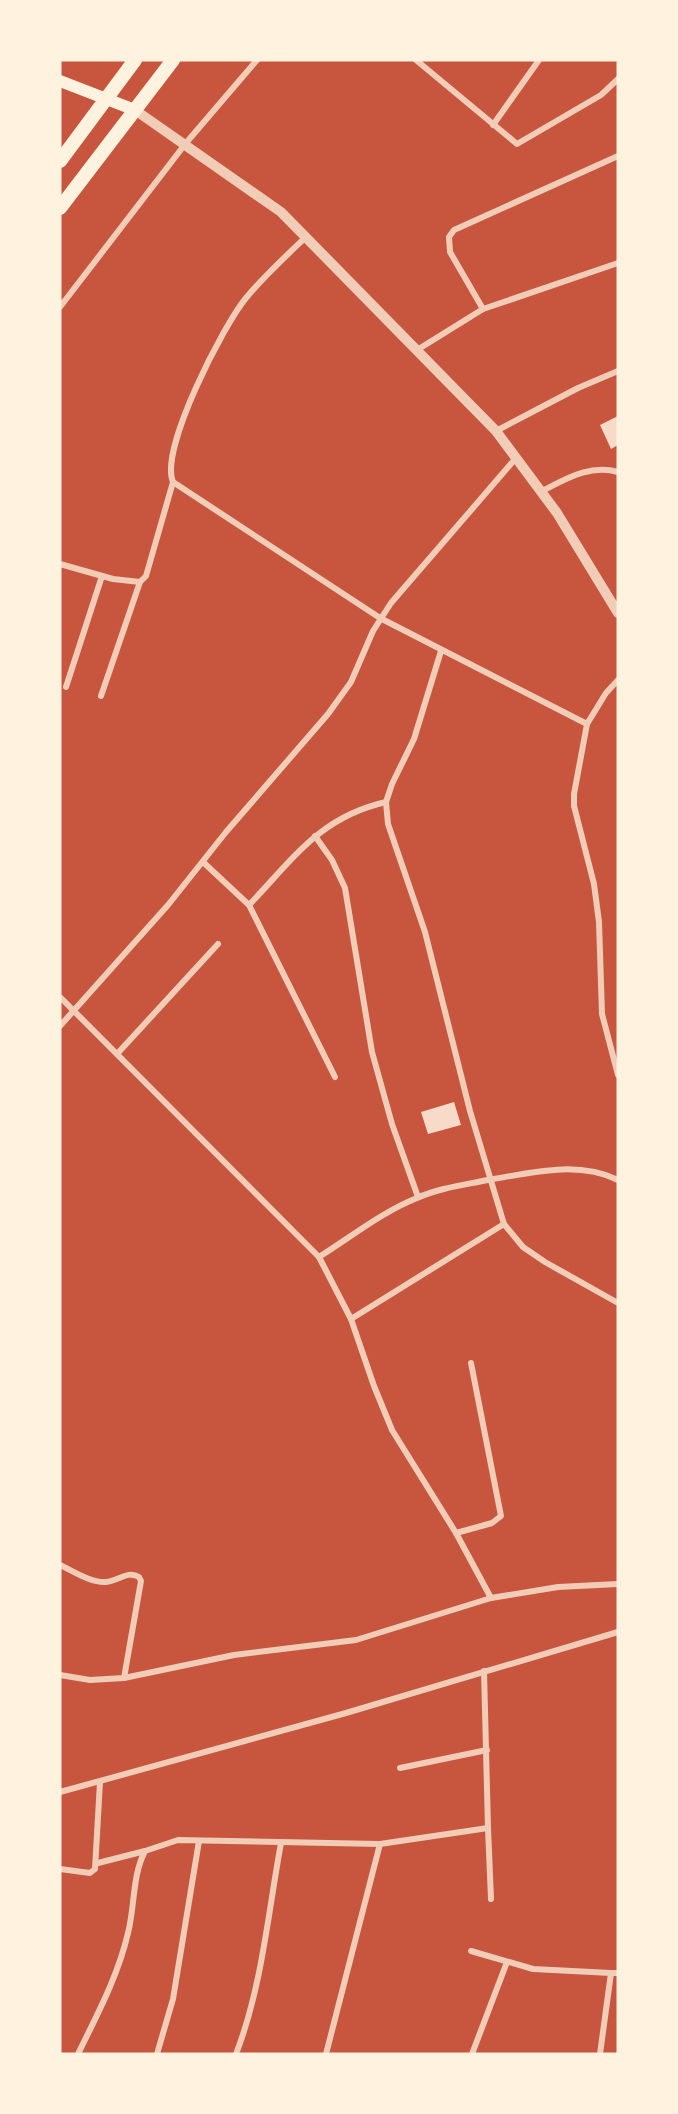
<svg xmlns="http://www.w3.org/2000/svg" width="678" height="2114" font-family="Georgia,serif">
<rect width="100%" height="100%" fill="#c8553d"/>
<g fill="#f7dbc8">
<path d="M618 416V445L611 449 600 425Z"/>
<path d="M454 1102 461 1125 428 1134 421 1112Z"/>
</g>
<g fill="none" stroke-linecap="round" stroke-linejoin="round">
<g stroke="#f1ccb7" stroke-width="6">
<path d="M416 60 517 144 601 95 618 79"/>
<path d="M493 125 539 60"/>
<path d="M307 236C286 256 264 276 246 298 223 326 159 450 173 482L380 618 587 724 606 693 618 680"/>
<path d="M60 307 186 143 257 60"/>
<path d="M483 309 450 252 449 237 454 230 618 156"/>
<path d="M417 350 483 309 618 263"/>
<path d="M496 431 578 388 618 371"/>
<path d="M542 491C566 479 590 464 618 472"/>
<path d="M60 564 113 579 140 582 146 576 173 482"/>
<path d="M441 651 414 739 392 784 386 802 388 824 425 932 470 1111 504 1224 523 1247 545 1262 618 1303"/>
<path d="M66 687 102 576"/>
<path d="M101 696 140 582"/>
<path d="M587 724 574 794V806L594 884 599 922 602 1014 618 1075"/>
<path d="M315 836 332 860 345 888 372 1052 392 1124 418 1197"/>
<path d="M203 862 249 905C294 858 320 817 386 802"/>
<path d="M249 905 335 1077"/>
<path d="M60 997 319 1257 351 1319 374 1386 392 1430 456 1533 491 1598"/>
<path d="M60 1026 168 905 226 832 328 714 351 682 373 631 391 603 516 458"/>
<path d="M117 1054 218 944"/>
<path d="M319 1257C351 1237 382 1212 417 1198 439 1188 464 1185 488 1180 530 1173 577 1160 618 1180"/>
<path d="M351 1319 504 1224"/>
<path d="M456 1533 492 1523 501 1516 471 1363"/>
<path d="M60 1565C73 1571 91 1583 106 1582 118 1581 128 1570 139 1577L141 1581 124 1678"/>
<path d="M60 1675 90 1680 124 1678 234 1655 356 1640 491 1598 558 1587 618 1584"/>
<path d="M400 1768 487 1750"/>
<path d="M60 1792 346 1713 618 1632"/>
<path d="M488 1828 491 1899"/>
<path d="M98 1863 145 1851"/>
<path d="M60 1869 90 1873 95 1869 100 1782"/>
<path d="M471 1951 533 1969 611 1973"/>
<path d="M78 2054C97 2015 118 1976 128 1933 135 1906 132 1876 145 1851L178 1840 380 1844"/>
<path d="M157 2054 173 1999 199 1841"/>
<path d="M236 2054C262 1987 268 1913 281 1843"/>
<path d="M326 2054 380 1844 488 1828 484 1671"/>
<path d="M472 2054 507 1962"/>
<path d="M600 2054 611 1973H618"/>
</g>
<path stroke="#f1ccb7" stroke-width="10" d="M135 110 281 212 496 431 557 513 618 613"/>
<path stroke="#fff3e0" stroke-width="12" d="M60 81 135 110"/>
<g stroke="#fff3e0" stroke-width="14">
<path d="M60 161 135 60"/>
<path d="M60 208 173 60"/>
</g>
</g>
<rect width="678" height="2114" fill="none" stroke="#fff3e0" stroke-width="123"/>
</svg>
